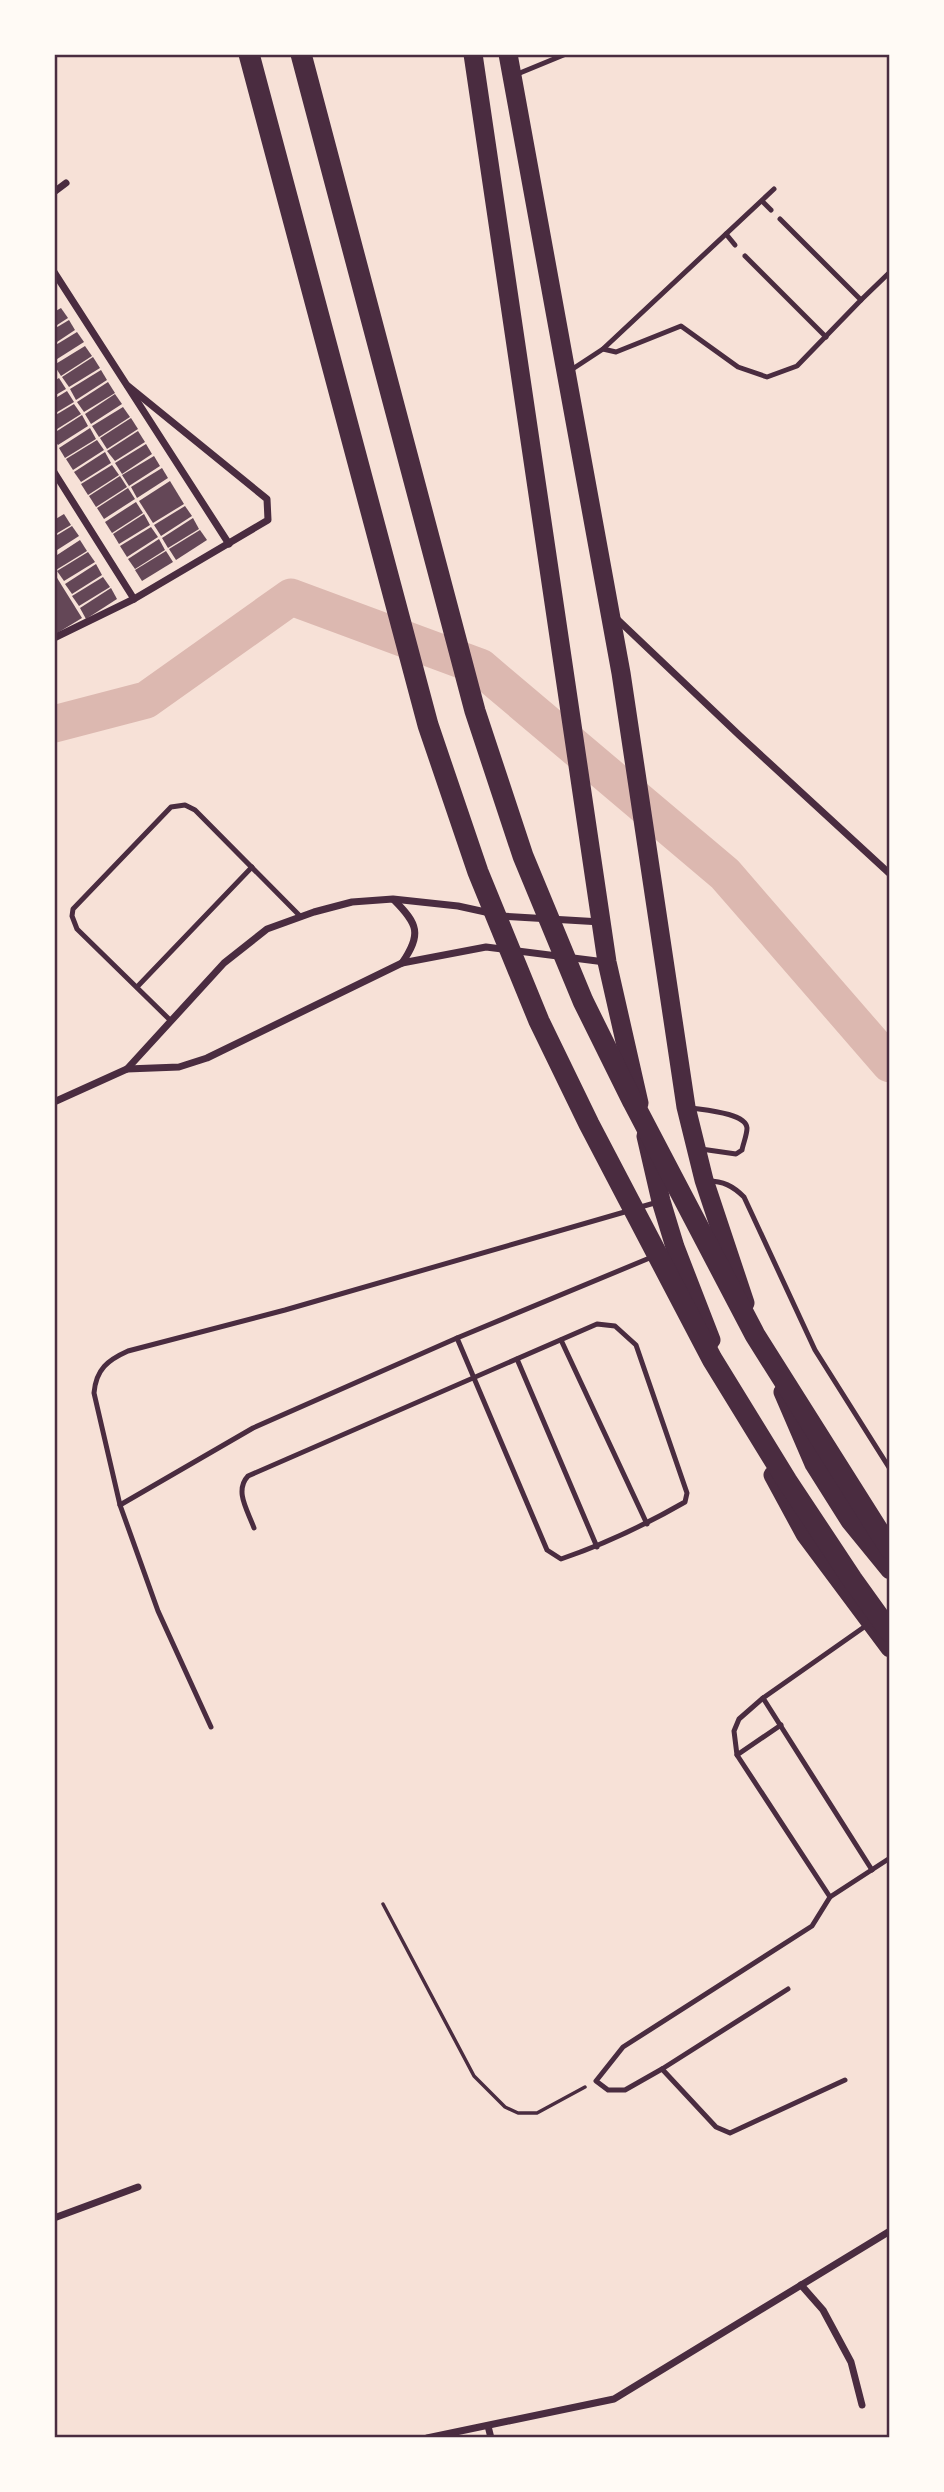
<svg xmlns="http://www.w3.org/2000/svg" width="944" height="2492" font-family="Poppins,sans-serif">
<rect width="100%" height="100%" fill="#f7e1d7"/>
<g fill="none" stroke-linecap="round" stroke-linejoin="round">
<path stroke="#dcb8b0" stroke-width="37" d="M54 724 146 700 291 597 480 667 725 874 890 1064"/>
</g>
<g fill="#644757">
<path d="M61 308 68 318 54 327V312Z"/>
<path d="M69 320 75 330 54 344V329Z"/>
<path d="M77 332 84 342 54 361V346Z"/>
<path d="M85 346 92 356 61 376 54 365Z"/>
<path d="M93 357 100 368 69 387 62 377Z"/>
<path d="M101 370 107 380 76 400 70 389Z"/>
<path d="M59 378 66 389 54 396V381Z"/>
<path d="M108 382 115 393 84 412 77 402Z"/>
<path d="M67 391 74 402 54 414V399Z"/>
<path d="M115 394 122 404 91 424 85 414Z"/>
<path d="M74 404 81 414 54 431V416Z"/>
<path d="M123 407 130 417 99 437 92 426Z"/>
<path d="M82 415 88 426 58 445 54 440V433Z"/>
<path d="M131 418 138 429 107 449 100 438Z"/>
<path d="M90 428 96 439 65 458 59 448Z"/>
<path d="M138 431 145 442 115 461 107 451Z"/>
<path d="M97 440 104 450 73 470 66 459Z"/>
<path d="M146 444 152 454 122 474 115 463Z"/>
<path d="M105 452 111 463 81 482 74 472Z"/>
<path d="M154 456 160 466 129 486 122 475Z"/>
<path d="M112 465 119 475 88 495 81 484Z"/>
<path d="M162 468 168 478 137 498 131 487Z"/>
<path d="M120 476 127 487 96 507 89 496Z"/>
<path d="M170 481 184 504 153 523 139 501Z"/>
<path d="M128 488 135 499 104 519 97 508Z"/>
<path d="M136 502 143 513 112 533 105 522Z"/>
<path d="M185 506 192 516 161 536 154 525Z"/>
<path d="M64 514 71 525 54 535V520Z"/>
<path d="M144 514 150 525 119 544 113 534Z"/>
<path d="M193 518 199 529 168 548 162 538Z"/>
<path d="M72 526 79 536 54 552V537Z"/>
<path d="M151 527 158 537 127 557 120 546Z"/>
<path d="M200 530 207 540 176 560 169 549Z"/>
<path d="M159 539 165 550 135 569 128 559Z"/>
<path d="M80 540 87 551 56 570 54 557Z"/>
<path d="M166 551 173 562 142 581 135 570Z"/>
<path d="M88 552 95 562 64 581 57 571Z"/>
<path d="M96 564 102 575 72 594 65 584Z"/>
<path d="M54 573 82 618 54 635Z"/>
<path d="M103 577 110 587 79 606 72 596Z"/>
<path d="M111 588 117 599 86 619 80 608Z"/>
</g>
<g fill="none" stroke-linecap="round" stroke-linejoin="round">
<path stroke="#4a2c40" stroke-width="3.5" d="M383 1904 474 2076 505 2107 518 2113H537L585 2087"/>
<g stroke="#4a2c40" stroke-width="5">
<path d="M515 75 566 54"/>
<path d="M762 201 771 210"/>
<path d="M726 234 735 245"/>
<path d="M745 256 826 337"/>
<path d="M861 300 890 272"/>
<path d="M603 349 774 189"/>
<path d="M571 370 603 349 616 352 681 326 738 367 767 377 797 366 861 300 780 219"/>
<path d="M137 987 252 867"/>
<path d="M170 1020 77 929 72 916 73 909 171 807 185 805 195 810 301 917"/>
<path d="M692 1108C704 1110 746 1113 747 1128 747 1135 743 1144 742 1150L736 1154 701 1149"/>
<path d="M708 1181C723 1181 733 1186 744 1197L815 1350 890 1469"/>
<path d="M637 1208 658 1202"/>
<path d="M561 1340 647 1524"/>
<path d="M517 1359 597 1547"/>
<path d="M120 1505 253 1428 457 1338 652 1257"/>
<path d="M254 1528C248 1511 234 1491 248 1476L597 1324 615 1326 636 1345 687 1493 685 1502C645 1525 605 1544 561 1559L547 1550 457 1338"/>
<path d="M763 1698 872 1870"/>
<path d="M781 1725 737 1755 830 1897 890 1858"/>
<path d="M211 1727 158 1611 120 1505 94 1393C96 1369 108 1360 128 1351L285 1310 628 1211"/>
<path d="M737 1755 734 1731 739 1719 763 1698 867 1625"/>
<path d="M788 1989 662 2069 625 2090H608L596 2081 623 2047 812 1926 830 1897"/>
<path d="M662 2069 716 2127 730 2133 845 2080"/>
</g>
<g stroke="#4a2c40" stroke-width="7">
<path d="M54 192 66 183"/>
<path d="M54 272 229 544"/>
<path d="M54 472 134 599"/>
<path d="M617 619 739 735 890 874"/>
<path d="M54 638 134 599 268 520 267 499 128 386"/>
<path d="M394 900C418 924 422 934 402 963"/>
<path d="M501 916 601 922"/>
<path d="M127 1069 224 963 267 929 314 912 352 902 393 899 458 906 490 913"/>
<path d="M54 1102 127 1069 179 1067 207 1058 402 963 486 947 605 962"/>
<path d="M54 2218 138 2187"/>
<path d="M801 2285 823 2310 851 2362 862 2405"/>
<path d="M488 2426 491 2438"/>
<path d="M427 2438 614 2399 890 2231"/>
</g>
<g stroke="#4a2c40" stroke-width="19">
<path d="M473 54 607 962 639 1103"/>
<path d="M508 54 621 673 686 1107 704 1180 745 1303"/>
<path d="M646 1136 661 1201 675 1247 711 1340"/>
<path d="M783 1392 814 1464 850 1521 890 1570"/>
<path d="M773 1475 805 1534 890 1648"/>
</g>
<g stroke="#4a2c40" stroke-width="21">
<path d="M249 54 428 725 478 872 539 1021 589 1124 712 1359 787 1481 852 1579 890 1632"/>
<path d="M301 54 475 711 523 856 583 1001 633 1102 755 1335 890 1549"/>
</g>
</g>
<rect width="944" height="2492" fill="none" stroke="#fffaf5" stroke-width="112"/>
<rect x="56" y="56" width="832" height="2380" fill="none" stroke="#4a2c40" stroke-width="2.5"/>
</svg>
